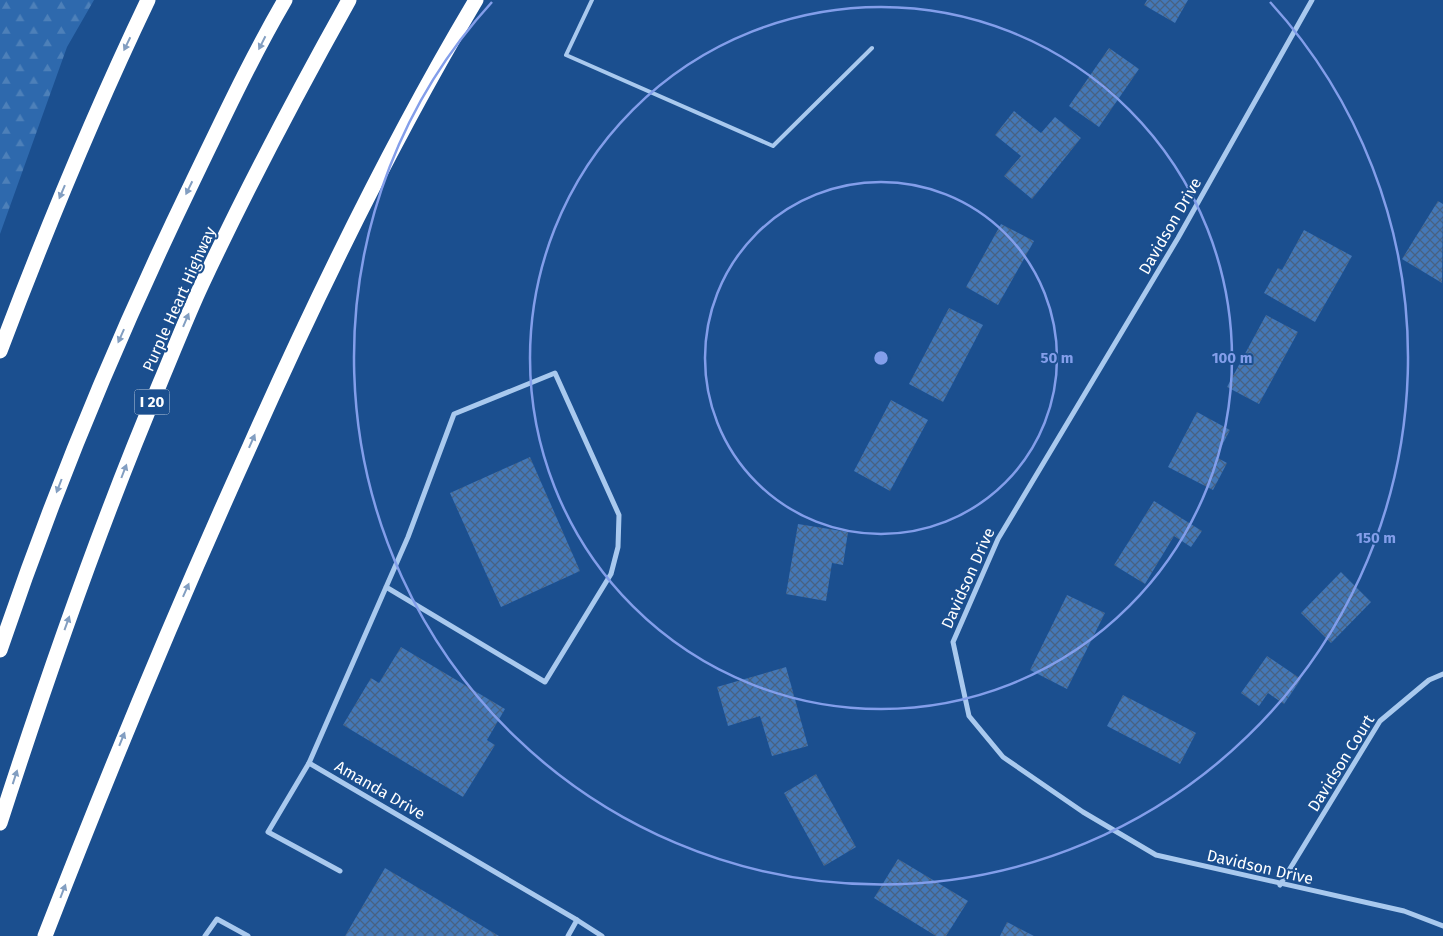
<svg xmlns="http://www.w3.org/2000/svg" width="1443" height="936" font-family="'Fira Sans',sans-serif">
<defs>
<pattern id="forest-firs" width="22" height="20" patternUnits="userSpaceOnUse" patternTransform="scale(1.25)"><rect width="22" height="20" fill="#2e69ad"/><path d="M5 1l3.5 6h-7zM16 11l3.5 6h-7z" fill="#4d80b9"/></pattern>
<pattern id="building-cross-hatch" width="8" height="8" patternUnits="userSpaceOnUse" patternTransform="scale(1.25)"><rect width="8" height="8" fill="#4478b7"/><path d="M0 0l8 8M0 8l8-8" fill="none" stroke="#486282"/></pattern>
</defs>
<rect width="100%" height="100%" fill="#1b4f8f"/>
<path fill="url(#forest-firs)" d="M0 0H94L67 47 0 234Z"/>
<g fill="url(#building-cross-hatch)">
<path d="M1147 0H1188L1175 23 1144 5Z"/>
<path d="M1109 48 1139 69 1099 127 1069 106Z"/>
<path d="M1014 111 1041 133 1055 117 1081 138 1032 199 1004 176 1021 156 995 135Z"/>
<path d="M1438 201 1443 204 1442 283 1402 259Z"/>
<path d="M1001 224 1034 241 998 305 966 287Z"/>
<path d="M1304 230 1352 256 1315 322 1264 293 1278 268 1282 270Z"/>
<path d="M949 308 983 325 943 402 909 384Z"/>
<path d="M1266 315 1298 332 1259 404 1227 387Z"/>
<path d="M891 400 928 420 890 491 854 471Z"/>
<path d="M1197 412 1230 430 1216 457 1227 463 1213 490 1168 467Z"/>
<path d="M530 457 580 571 501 607 450 493Z"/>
<path d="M1154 501 1202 531 1191 547 1174 536 1145 584 1114 565Z"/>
<path d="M798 524 848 532 843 565 832 563 826 601 786 594Z"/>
<path d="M1341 572 1371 602 1331 643 1301 613Z"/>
<path d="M1067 595 1105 613 1067 689 1030 670Z"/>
<path d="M401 647 505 709 487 740 495 745 463 797 343 725 371 678 379 683Z"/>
<path d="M1267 656 1301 679 1284 704 1268 693 1259 706 1241 693Z"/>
<path d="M786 667 808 746 772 756 760 716 728 726 717 687Z"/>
<path d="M1123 695 1196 733 1180 764 1107 726Z"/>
<path d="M816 774 856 847 824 866 784 793Z"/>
<path d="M898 859 968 901 946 936H936L874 898Z"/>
<path d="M385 868 499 936H345Z"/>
<path d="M1007 922 1034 936H1000Z"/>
</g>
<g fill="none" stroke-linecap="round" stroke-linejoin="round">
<path stroke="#a9c9ee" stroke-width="4" d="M592 0 566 55 773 146 872 48"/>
<g stroke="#a9c9ee" stroke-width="5">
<path d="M1312 0 1178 238 998 539 953 642 969 716 1003 757 1083 812 1156 855 1404 911 1443 926"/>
<path d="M309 763 577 920"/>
<path d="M340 871 268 832 309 763 408 537 454 414 555 373 619 515 618 547 611 574 545 682 386 587"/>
<path d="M1280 885 1380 721 1429 680 1443 674"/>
<path d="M205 936 217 919 248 936"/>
<path d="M568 936 577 920 602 936"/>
</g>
<g stroke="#fff" stroke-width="15">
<path d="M0 351C45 232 93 115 148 0"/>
<path d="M0 650C54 490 117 338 191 185 221 123 250 60 285 0"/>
<path d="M0 823C48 674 99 527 160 383 174 350 187 316 202 284 247 188 297 93 349 0"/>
<path d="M45 936C109 771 176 609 249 448 317 295 390 144 476 0"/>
</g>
</g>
<defs><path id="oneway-solid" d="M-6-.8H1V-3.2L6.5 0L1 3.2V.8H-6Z" transform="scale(1.25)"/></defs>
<g fill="#829ec1">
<use href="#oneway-solid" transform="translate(262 43) rotate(117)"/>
<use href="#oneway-solid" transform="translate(127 44) rotate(116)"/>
<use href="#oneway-solid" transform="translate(189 188) rotate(116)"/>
<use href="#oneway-solid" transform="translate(62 192) rotate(113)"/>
<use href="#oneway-solid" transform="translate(186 320) rotate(-67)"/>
<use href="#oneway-solid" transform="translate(121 336) rotate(114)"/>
<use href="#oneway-solid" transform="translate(252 441) rotate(-66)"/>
<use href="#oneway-solid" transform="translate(124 471) rotate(-69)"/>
<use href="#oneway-solid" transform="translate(59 486) rotate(111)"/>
<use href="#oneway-solid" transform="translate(186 590) rotate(-66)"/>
<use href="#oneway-solid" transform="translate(67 623) rotate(-70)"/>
<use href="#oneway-solid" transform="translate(122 739) rotate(-68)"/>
<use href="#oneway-solid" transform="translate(15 777) rotate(-72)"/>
<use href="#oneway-solid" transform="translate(63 891) rotate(-69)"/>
</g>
<g fill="none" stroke="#839eea" stroke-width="2.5">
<circle cx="881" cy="358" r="176"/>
<circle cx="881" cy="358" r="351"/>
<path d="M1270 2A527 527 0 1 1 492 2"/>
</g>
<g text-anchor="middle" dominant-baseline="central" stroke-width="4" stroke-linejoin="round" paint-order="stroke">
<rect fill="#1b4f8f" stroke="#bbcadd" stroke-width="1" x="134.5" y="389.5" width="35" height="25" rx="4"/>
<g font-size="15" font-weight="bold" fill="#fff">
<text x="152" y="402">I 20</text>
</g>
<g font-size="16" fill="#fff" stroke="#1b4f8f">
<text transform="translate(1170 226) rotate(-60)">Davidson Drive</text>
<text transform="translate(179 299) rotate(-66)">Purple Heart Highway</text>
<text transform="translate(968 578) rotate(-66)">Davidson Drive</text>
<text transform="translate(1341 763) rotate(-58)">Davidson Court</text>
<text transform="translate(380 790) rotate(30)">Amanda Drive</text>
<text transform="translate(1260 867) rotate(13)">Davidson Drive</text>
</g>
</g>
<circle cx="881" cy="358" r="8" fill="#839eea" stroke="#1b4f8f" stroke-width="2.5"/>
<g font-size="15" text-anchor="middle" font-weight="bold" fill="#839eea" stroke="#1b4f8f" stroke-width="4" stroke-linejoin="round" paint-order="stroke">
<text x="1057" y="363">50 m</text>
<text x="1232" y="363">100 m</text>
<text x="1376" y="543">150 m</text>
</g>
</svg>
